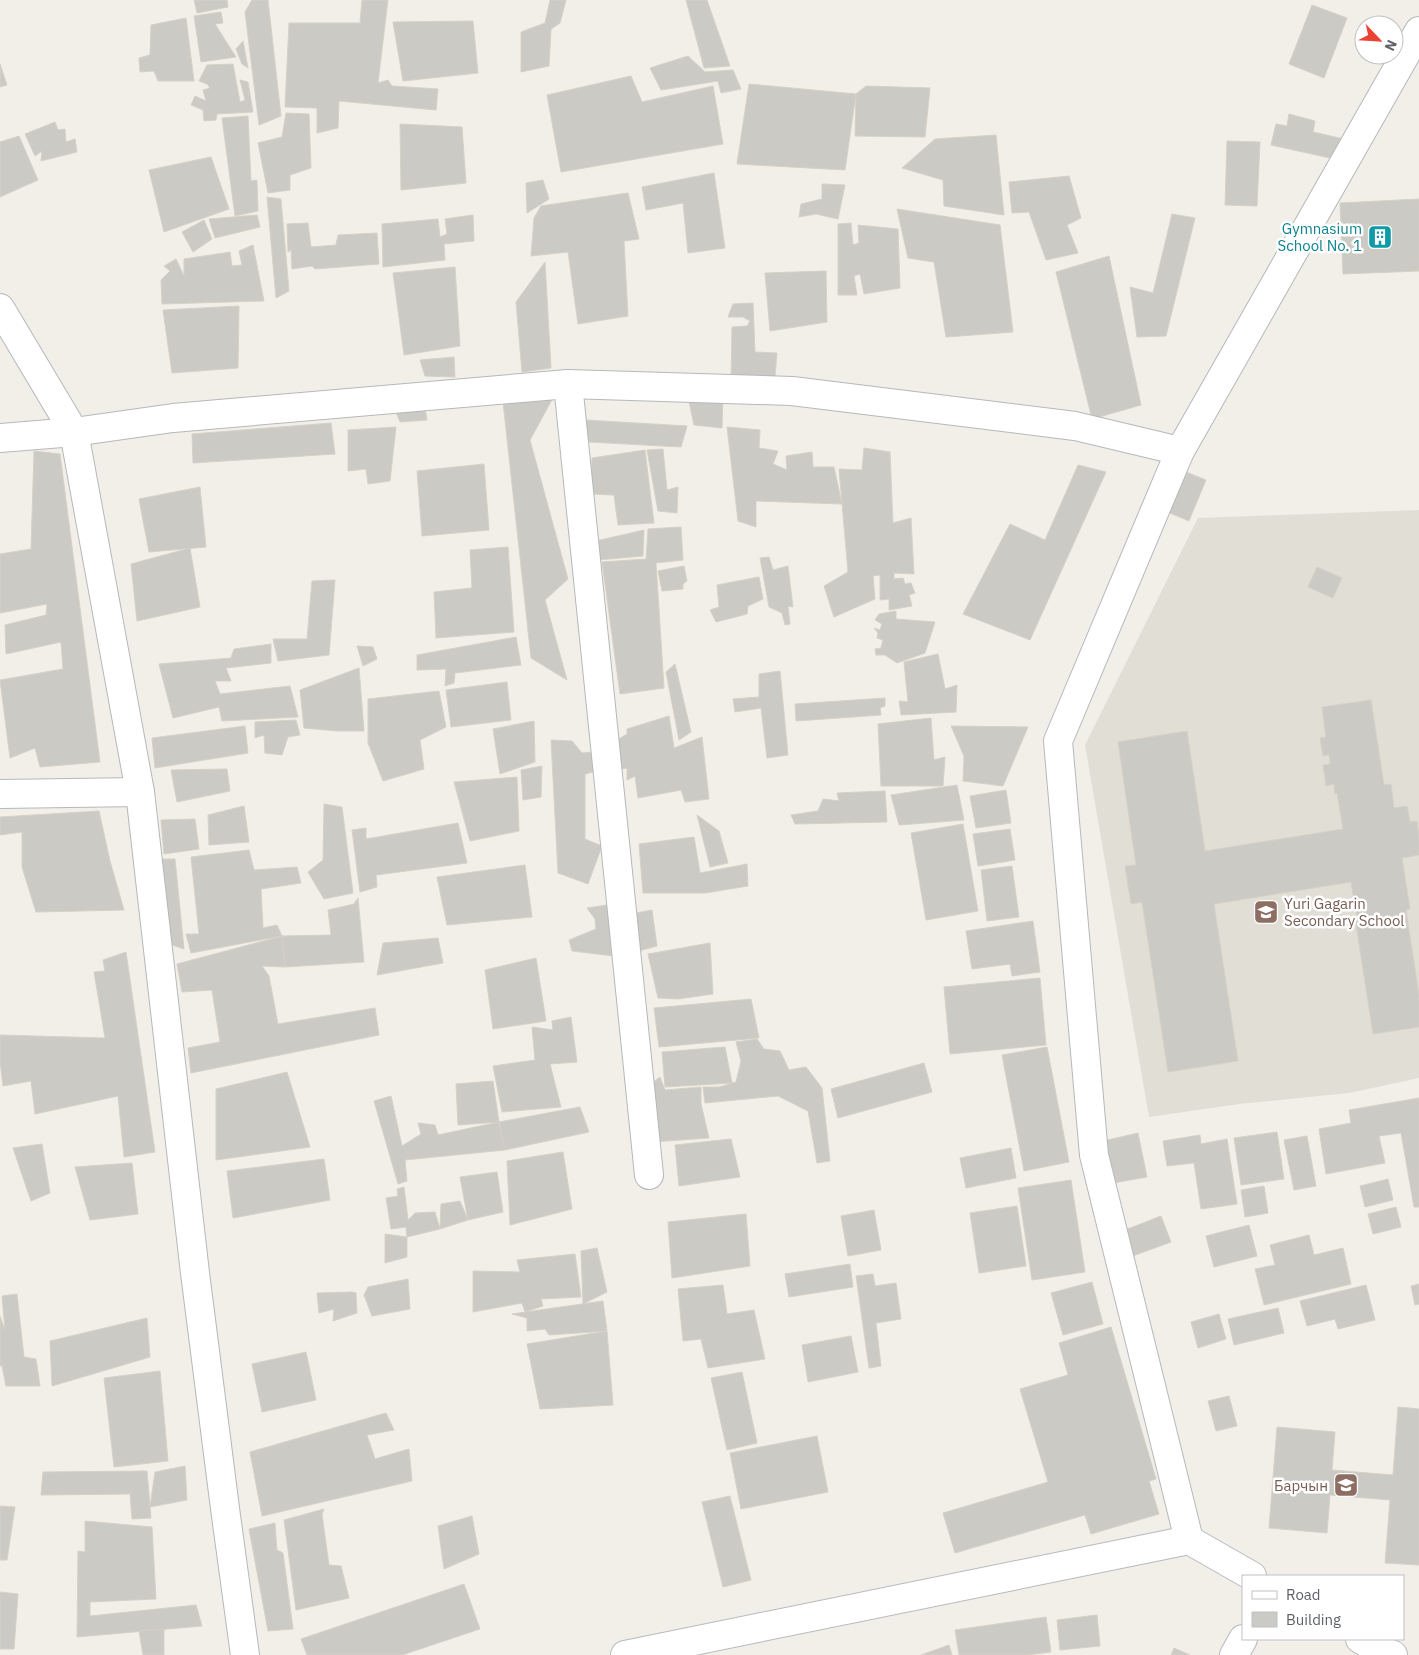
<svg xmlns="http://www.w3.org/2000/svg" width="1419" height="1655" font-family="'IBM Plex Sans',sans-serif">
<rect width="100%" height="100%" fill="#f1efe8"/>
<path fill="#e1ded6" d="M1419 510V1078L1349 1093 1239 1104 1149 1117 1085 745 1198 518Z"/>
<g fill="#cccac5" stroke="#d6d1c6">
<path d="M194 0H227L228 7 197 13Z"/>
<path d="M252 0H268L281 116 259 125 245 12Z"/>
<path d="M362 0H388L378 83 388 80 392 86 438 89 436 110 339 101 338 128 317 133V108L285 107 289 23H360Z"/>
<path d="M550 0H566L560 23 551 29 549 66 521 72V32L545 23Z"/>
<path d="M686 0H707L730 66 704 68Z"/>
<path d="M1312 5 1347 18 1324 78 1289 64Z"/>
<path d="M221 12 223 23 215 24 236 57 201 62 194 16Z"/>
<path d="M186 18 194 81H158L154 71 140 72 139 58 150 55 151 25Z"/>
<path d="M473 21 478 73 403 81 393 22Z"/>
<path d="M243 41 248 68 242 64 236 49Z"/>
<path d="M688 56 705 72 733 70 741 89 721 93 718 81 661 90 650 68Z"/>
<path d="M0 64 7 85 0 87Z"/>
<path d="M233 64 240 102 245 100 240 80 248 82 253 112 217 114 216 120 204 121 203 110 191 105 195 96 206 101 203 90 210 88 207 84 199 81 207 65Z"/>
<path d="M631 76 642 102 713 86 723 144 561 172 547 95Z"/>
<path d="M749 84 856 94 845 170 737 164Z"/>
<path d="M866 86 930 88 925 137 855 136 856 94Z"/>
<path d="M286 113 309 114 311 168 290 175V190L268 193 258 143 282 137Z"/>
<path d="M1289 114 1315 121 1313 132 1344 139 1339 160 1271 145 1276 124 1287 126Z"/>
<path d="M248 116 251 181 257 180 258 211 235 216 222 118Z"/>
<path d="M55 122 58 130 65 129 66 142 75 139 77 152 41 161 42 151 35 156 25 134Z"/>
<path d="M400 124 462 127 466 183 401 190Z"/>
<path d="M996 135 1004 215 944 206 943 180 902 168 935 139Z"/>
<path d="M19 136 38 180 0 197V142Z"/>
<path d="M1227 141 1260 142 1257 206 1225 205Z"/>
<path d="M211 157 229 209 164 232 149 170Z"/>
<path d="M714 173 725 248 688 253 683 203 646 210 642 187Z"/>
<path d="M1069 176 1081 218 1067 225 1078 253 1046 260 1029 212 1012 213 1009 182Z"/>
<path d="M543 180 549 199 527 213 526 183Z"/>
<path d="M822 184 845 185 838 219 816 214 799 217 801 204 822 199Z"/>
<path d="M628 193 639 239 624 241 628 316 578 324 568 252 531 256 534 218 541 206Z"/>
<path d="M267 197 281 199 289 291 276 298Z"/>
<path d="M1419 199V271L1343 274 1340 203Z"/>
<path d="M897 209 1000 225 1013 332 946 337 934 262 908 258Z"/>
<path d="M1172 214 1195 218 1166 336 1137 337 1130 287 1153 293Z"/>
<path d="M257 215 260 227 215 238 209 219Z"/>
<path d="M473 215 474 241 444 244 445 260 383 267 382 224 438 219 440 237 447 234 445 219Z"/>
<path d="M204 220 212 239 193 252 182 232Z"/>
<path d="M308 223 311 247 336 245 338 235 377 233 379 264 315 269 312 266 292 269 291 250 288 252 287 224Z"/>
<path d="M851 223 853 245 859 243 858 225 898 229 900 288 864 294 860 274 854 276 857 295H838V224Z"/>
<path d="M253 245 264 301 162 304 161 280 170 271 164 266 176 259 184 276V259L230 252 232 266 242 265 239 251Z"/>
<path d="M1109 256 1141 405 1092 419 1056 272Z"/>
<path d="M545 262 551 368 522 372 516 302Z"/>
<path d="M455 267 460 346 404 355 393 273Z"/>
<path d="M826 271 827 322 770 331 765 273Z"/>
<path d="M753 303 755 352 777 353 774 388 731 385 732 327 747 326 750 321 743 317H728L733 304Z"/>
<path d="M239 306 238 368 172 373 163 310Z"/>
<path d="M454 357 455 377 425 376 420 360Z"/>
<path d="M554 396 530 440 568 579 545 600 567 680 531 658 503 402Z"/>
<path d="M688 397H723L722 428 694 425Z"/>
<path d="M425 408 427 420 400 422 396 412Z"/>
<path d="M586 420 687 426 681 447 588 442Z"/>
<path d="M331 423 335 454 193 463 192 434Z"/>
<path d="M396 427 390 481 368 484 366 469 348 471V430Z"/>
<path d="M727 427 760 430 759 448 778 451 773 464 787 470 786 456 812 452 813 467H834L842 504 756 501V527L738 521Z"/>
<path d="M864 448 890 452 893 523 911 518 914 574 894 573V579L903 578 905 584 911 583 915 593 909 595 912 606 889 610V599L880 600V575L873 576 875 599 834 617 824 586 848 572 839 469 862 470Z"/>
<path d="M663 449 667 490 678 487 677 513 658 511 647 450Z"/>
<path d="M645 450 654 523 618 525 614 495 591 494 592 458Z"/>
<path d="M34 451 60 454 100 762 40 767 35 748 10 758 0 680 63 669 61 642 6 654 5 625 46 615 47 604 0 613V554L31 549Z"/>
<path d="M484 464 489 530 422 536 417 471Z"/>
<path d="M1078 465 1106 472 1030 640 963 614 1010 524 1045 540Z"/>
<path d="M1181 470 1206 480 1189 521 1165 511Z"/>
<path d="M200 487 206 547 149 552 139 499Z"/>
<path d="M681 527 683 560 656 563 664 688 620 694 602 562 646 559 648 529Z"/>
<path d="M644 530 643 556 598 560 587 543Z"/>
<path d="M508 547 514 632 436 638 434 592 472 588 470 550Z"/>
<path d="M190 548 200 607 137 621 131 564Z"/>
<path d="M769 557 773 570 788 566 793 607 788 606 790 624 785 625 782 613 769 607 760 558Z"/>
<path d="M684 566 687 581 683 584V589L662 591 658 571Z"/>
<path d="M1317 567 1342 578 1333 598 1308 587Z"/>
<path d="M759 577 763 599 748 606 747 614 716 622 710 610 719 607 717 585Z"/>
<path d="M335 580 329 655 278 661 273 639H307L312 581Z"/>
<path d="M896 611V619L935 622 925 653 897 663 885 655H876L875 649 881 648 883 640 877 638 878 633 874 628 880 630 882 624 875 620 879 614Z"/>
<path d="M516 637 521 665 455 673 454 683 445 686 446 669 417 670V655Z"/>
<path d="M271 644V663L226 668 231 681H215L220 694 290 686 298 717 222 721 219 707 173 718 159 664 231 658 234 649Z"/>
<path d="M357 646 373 647 377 659 363 666Z"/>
<path d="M938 654 945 689 957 685 956 712 901 715 899 701 908 702 904 662Z"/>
<path d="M675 664 691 732 679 740 666 672Z"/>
<path d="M359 668 364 731H337L304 728 300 690Z"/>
<path d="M780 671 788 755 767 758 761 708 735 712 733 699 759 697V674Z"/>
<path d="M507 682 511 720 451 727 446 690Z"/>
<path d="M439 691 446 727 420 740 424 769 383 781 368 743V699Z"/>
<path d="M885 698V706L880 708 881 715 796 721 795 704Z"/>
<path d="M1371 700 1384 785 1391 784 1394 808 1407 806 1410 822 1417 821 1419 836V855L1402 858 1410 909 1406 910 1419 995V1027L1373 1034 1355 918H1357L1351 882 1214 904 1238 1061 1168 1072 1142 902 1131 904 1125 866 1136 865 1118 742 1187 731 1205 851 1343 829 1337 793 1335 794 1334 784 1326 786 1323 765 1330 764 1329 755 1323 756 1320 738 1326 737 1322 707Z"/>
<path d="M669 716 674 748 702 737 709 799 685 802 681 790 638 798 635 776 627 780V768L615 770 612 743 627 734V729Z"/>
<path d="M931 718 934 760 945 757 943 786H881L878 724Z"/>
<path d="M296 720 300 735 288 737 282 755 265 753 264 735 255 738V722Z"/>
<path d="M534 721 535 762 500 774 493 729Z"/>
<path d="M245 726 248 753 155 768 152 738Z"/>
<path d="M951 726 1028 727 1003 786 963 781 964 756Z"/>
<path d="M551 740 572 741 582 753 592 752 601 770 585 774V839L602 846 588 884 558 873Z"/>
<path d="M542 766 541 797 523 800 521 770Z"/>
<path d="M227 769 230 791 177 802 171 770Z"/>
<path d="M517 777 519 831 470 841 454 782Z"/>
<path d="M957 785 964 820 899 825 891 795Z"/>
<path d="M1006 790 1011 823 976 828 970 796Z"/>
<path d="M885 791 887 822 795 824 791 815 818 811 823 799 839 801 837 793Z"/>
<path d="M324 804 342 807 353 893 324 899 308 872 323 860Z"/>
<path d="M244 806 249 842 209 845 208 815Z"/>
<path d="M99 811 110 861 124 910 36 912 22 867V832L0 835V817Z"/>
<path d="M697 815 719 831 728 863 710 867Z"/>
<path d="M195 819 199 849 164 854 161 820Z"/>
<path d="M458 823 467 863 376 875 377 887 360 892 352 830 366 828V839Z"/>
<path d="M963 824 978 911 926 920 911 833Z"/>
<path d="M1010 829 1015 860 978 866 973 834Z"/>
<path d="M694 837 700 873 747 864 748 886 705 893H643L639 844Z"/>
<path d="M249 850 254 870 297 867 301 883 261 889 263 928 277 925 282 936 191 953 186 934H199L191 857Z"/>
<path d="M161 859H175L184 949 169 944Z"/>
<path d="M525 865 532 917 447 925 437 877Z"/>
<path d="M1012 866 1019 917 987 921 981 870Z"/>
<path d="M358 898 364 962 285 967 282 936 331 935 328 910 354 904Z"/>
<path d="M607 905 614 956 572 951 569 940 596 929 595 919 587 908Z"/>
<path d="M652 910 657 946 635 952 631 914Z"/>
<path d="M1033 921 1040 972 1012 976 1010 964 972 969 966 931Z"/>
<path d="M282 936 285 967 262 966 269 976 278 1024 375 1008 379 1035 191 1073 188 1048 220 1042 212 990 182 992 177 964Z"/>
<path d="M438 938 443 963 377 975 383 943Z"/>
<path d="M710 943 713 994 678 999 658 998 648 954Z"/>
<path d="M126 952 155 1152 124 1157 118 1096 35 1114 31 1081 3 1086 0 1061V1035L105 1038 94 972 105 971 103 960Z"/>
<path d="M536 958 546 1021 493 1029 485 970Z"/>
<path d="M1040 978 1046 1045 950 1054 944 987Z"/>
<path d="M751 999 759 1038 659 1047 654 1008Z"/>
<path d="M571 1017 577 1062 550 1064 561 1107 502 1112 493 1066 535 1060 532 1027 553 1030 552 1021Z"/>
<path d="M757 1039 764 1049 780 1051 789 1070 806 1067 822 1088 830 1161 817 1163 808 1111 778 1096 705 1103 703 1087H719L736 1082 741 1061 736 1042Z"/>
<path d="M725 1047 732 1083 665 1087 662 1052Z"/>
<path d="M1047 1047 1069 1162 1024 1171 1002 1055Z"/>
<path d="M924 1063 932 1092 838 1118 831 1089Z"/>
<path d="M287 1072 310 1147 216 1160V1089Z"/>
<path d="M660 1077 665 1090 701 1087V1104L709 1138 652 1142 651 1084Z"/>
<path d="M493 1081 499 1122 458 1125 456 1084Z"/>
<path d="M391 1096 402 1146 421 1134 418 1123 435 1125 438 1135 499 1122 505 1150 405 1160 407 1181 398 1184 374 1101Z"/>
<path d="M1419 1098V1207H1414L1401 1133 1379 1136 1385 1163 1326 1174 1319 1129 1351 1123 1349 1110Z"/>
<path d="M580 1107 589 1132 505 1150 499 1122Z"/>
<path d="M1277 1132 1284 1179 1241 1185 1234 1138Z"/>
<path d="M1138 1133 1147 1177 1108 1184 1099 1142Z"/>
<path d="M1200 1135 1201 1144 1227 1139 1237 1204 1201 1209 1194 1163 1167 1166 1163 1141Z"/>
<path d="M1307 1136 1316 1186 1294 1190 1284 1140Z"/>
<path d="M731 1139 740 1177 679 1186 675 1145Z"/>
<path d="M42 1144 50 1193 31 1201 13 1148Z"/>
<path d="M1011 1148 1016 1178 966 1188 960 1158Z"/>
<path d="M563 1152 572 1209 510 1225 507 1161Z"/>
<path d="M324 1159 330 1200 233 1218 227 1171Z"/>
<path d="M132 1163 138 1214 90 1220 75 1167Z"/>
<path d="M497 1172 503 1212 468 1220 460 1177Z"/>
<path d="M1388 1179 1393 1200 1365 1207 1360 1186Z"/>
<path d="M1071 1180 1085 1272 1032 1280 1018 1188Z"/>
<path d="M1264 1186 1268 1213 1245 1217 1241 1190Z"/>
<path d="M404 1187 408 1220 415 1213 435 1212 440 1229 407 1237 406 1227 391 1229 386 1198 398 1196 397 1189Z"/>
<path d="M460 1201 468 1220 440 1229 441 1204Z"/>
<path d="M1017 1206 1026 1266 979 1273 970 1213Z"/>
<path d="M1396 1207 1401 1227 1373 1234 1368 1214Z"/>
<path d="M874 1210 881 1250 848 1256 841 1216Z"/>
<path d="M746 1214 750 1266 672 1278 668 1222Z"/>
<path d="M1161 1216 1171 1242 1130 1257 1120 1232Z"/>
<path d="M1249 1225 1257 1256 1214 1267 1206 1236Z"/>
<path d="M385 1234 407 1237V1257L385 1263Z"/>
<path d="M1309 1235 1314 1255 1343 1248 1351 1284 1264 1305 1255 1269 1275 1265 1270 1245Z"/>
<path d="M597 1248 607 1292 583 1304 581 1251Z"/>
<path d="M575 1254 581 1297 541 1299 543 1306 525 1312 522 1303 473 1312V1271L520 1272 517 1260Z"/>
<path d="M850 1264 853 1287 789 1297 785 1274Z"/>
<path d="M873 1274 875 1286 896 1283 901 1319 876 1323 881 1366 869 1368 856 1276Z"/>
<path d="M408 1279 410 1309 372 1316 364 1295 368 1287Z"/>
<path d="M1092 1282 1103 1324 1063 1335 1051 1293Z"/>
<path d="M1419 1284V1304L1415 1305 1411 1286Z"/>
<path d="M723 1285 727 1314 754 1310 765 1359 708 1368 701 1339 683 1341 678 1289Z"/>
<path d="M1366 1285 1375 1320 1338 1329 1335 1319 1307 1326 1300 1301Z"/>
<path d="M352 1292 356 1293 357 1313 333 1321 334 1309 319 1313 317 1293Z"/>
<path d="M17 1294 24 1357 36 1359 40 1386H6L2 1366H0V1316L5 1330 2 1296Z"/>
<path d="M603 1301 607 1331 549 1335 545 1329 527 1331V1318L512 1314Z"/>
<path d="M1278 1308 1284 1333 1234 1345 1228 1319Z"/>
<path d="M1219 1314 1226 1339 1198 1348 1191 1322Z"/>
<path d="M147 1318 150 1357 52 1386 50 1341Z"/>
<path d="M1111 1327 1156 1479 1149 1481 1159 1514 1091 1534 1085 1515 955 1553 943 1513 1048 1482 1020 1389 1068 1375 1059 1343Z"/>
<path d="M607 1331 613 1405 540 1409 527 1344Z"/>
<path d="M851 1336 858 1372 808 1382 802 1345Z"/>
<path d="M306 1352 316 1400 262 1412 252 1364Z"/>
<path d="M160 1371 168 1461 114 1467 104 1378Z"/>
<path d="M742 1372 757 1443 727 1450 711 1378Z"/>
<path d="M1229 1396 1237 1426 1216 1431 1208 1401Z"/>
<path d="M1398 1407 1419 1409V1565L1385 1563 1390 1500 1330 1495 1327 1533 1269 1528 1277 1427 1335 1432 1332 1470 1393 1475Z"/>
<path d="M386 1413 394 1430 367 1435 375 1459 409 1449 412 1481 262 1516 250 1452Z"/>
<path d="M817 1436 828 1492 741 1509 730 1453Z"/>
<path d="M185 1466 187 1500 150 1507 155 1472Z"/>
<path d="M147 1471 151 1518 132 1519 130 1494 41 1495 43 1472Z"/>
<path d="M730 1496 751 1580 723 1587 702 1502Z"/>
<path d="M0 1506 15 1507 7 1560H0Z"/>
<path d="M324 1509 322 1514 329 1565 341 1566 349 1598 296 1610 284 1520Z"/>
<path d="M472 1516 479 1554 444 1569 438 1526Z"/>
<path d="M85 1521 152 1527 156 1599 90 1602V1616L196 1605 202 1626 77 1637 78 1551 85 1552Z"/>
<path d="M275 1523 277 1550 283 1553 293 1629 268 1631 249 1529Z"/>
<path d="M464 1584 480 1629 402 1655H307L301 1639Z"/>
<path d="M0 1592 18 1594 14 1649H0Z"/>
<path d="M1097 1615 1100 1646 1060 1650 1057 1620Z"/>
<path d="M1046 1617 1051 1652 1027 1655H959L955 1630Z"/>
<path d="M164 1629V1655H143L139 1631Z"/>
<path d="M949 1645 952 1655H921Z"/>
<path d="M1174 1648 1190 1655H1171Z"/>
</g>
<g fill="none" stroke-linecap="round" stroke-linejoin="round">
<defs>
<g id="street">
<path d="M0 308 74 432 140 792 195 1273 226 1516 245 1655"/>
<path d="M568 384 649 1175"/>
<path d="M0 438 74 432 173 418 568 384 792 391 1075 426 1180 451"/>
<path d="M0 794 140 792"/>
<path d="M1189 1540 1094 1155 1058 741 1180 451 1419 31"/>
<path d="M1234 1655 1243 1639"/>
</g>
<g id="secondary">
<path d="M1360 1639 1374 1647 1393 1655"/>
<path d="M625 1655 1189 1540 1252 1576"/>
</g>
</defs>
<use href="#street" stroke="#b5b8bc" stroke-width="30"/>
<use href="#secondary" stroke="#b6babf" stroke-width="30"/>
<use href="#street" stroke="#fff" stroke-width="28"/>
<use href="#secondary" stroke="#fff" stroke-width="28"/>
</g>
<defs>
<symbol id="building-square" viewBox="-11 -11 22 22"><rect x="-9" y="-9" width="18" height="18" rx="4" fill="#0f9aa8" stroke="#fff"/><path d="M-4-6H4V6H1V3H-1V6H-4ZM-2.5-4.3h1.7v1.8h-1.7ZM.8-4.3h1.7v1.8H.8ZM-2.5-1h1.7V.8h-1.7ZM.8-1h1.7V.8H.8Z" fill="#fff"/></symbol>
<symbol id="school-square" viewBox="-11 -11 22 22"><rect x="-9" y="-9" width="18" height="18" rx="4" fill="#8d6e63" stroke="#fff"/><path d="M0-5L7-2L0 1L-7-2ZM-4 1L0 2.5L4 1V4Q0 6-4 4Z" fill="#fff"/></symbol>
</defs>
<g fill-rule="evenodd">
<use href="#building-square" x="1366" y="223" width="28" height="28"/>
<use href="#school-square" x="1252" y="898" width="28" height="28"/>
<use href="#school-square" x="1332" y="1471" width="28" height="28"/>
</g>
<g text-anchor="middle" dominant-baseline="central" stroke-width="5" stroke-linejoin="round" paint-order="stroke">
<g font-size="15" fill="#0d838f" stroke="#fff" text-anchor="end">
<text x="1362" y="228">Gymnasium<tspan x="1362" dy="17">School No. 1</tspan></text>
</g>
<g font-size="15" fill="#785e54" stroke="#fff" text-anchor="start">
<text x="1284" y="903">Yuri Gagarin<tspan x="1284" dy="17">Secondary School</tspan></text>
<text x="1328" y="1485" text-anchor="end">Барчын</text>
</g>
</g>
<rect x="1242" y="1575" width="162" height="65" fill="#ffffff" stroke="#bfc1c3"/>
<rect x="1252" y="1591" width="25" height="8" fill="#ffffff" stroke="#bfc1c3"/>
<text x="1286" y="1600" font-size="15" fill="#5f6368">Road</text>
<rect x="1252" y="1612" width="25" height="15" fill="#cccac5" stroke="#bfc1c3"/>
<text x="1286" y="1625" font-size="15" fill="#5f6368">Building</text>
<g transform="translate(1379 40) rotate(115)"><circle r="24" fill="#ffffff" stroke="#bfc1c3"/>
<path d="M0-4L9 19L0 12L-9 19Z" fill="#ea4335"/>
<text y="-8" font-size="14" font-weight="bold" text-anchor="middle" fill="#5f6368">N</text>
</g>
</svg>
